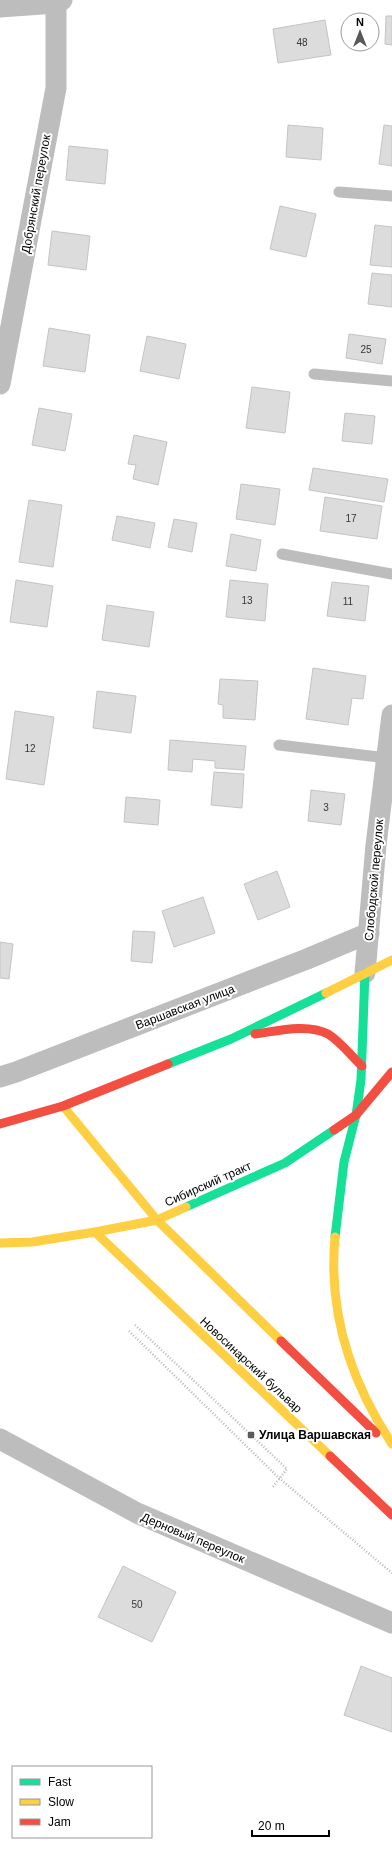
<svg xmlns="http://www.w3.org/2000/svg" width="392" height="1850" font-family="Arial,sans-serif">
<rect width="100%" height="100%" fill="#fff"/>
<g fill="#dcdcdc" stroke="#c4c4c4">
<path d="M386 16H392V45L385 44Z"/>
<path d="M325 20 331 55 278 63 273 29Z"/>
<path d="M288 125 323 128 321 160 286 157Z"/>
<path d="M384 125 392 126V166L379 164Z"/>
<path d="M69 146 108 150 105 184 66 180Z"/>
<path d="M280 206 316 214 306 257 270 249Z"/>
<path d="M375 225 392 227V267L370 265Z"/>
<path d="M52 231 90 236 86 270 48 265Z"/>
<path d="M372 273 392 275V307L368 304Z"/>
<path d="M49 328 90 335 85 372 43 366Z"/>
<path d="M349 334 386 339 382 364 346 358Z"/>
<path d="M147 336 186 344 179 379 140 371Z"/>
<path d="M252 387 290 392 285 433 246 428Z"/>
<path d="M39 408 72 414 65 451 32 445Z"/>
<path d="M345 413 375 416 372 444 342 441Z"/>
<path d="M134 435 167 442 158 485 133 479 136 465 128 464Z"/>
<path d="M313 468 388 479 384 502 309 490Z"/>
<path d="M241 484 280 489 275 525 236 519Z"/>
<path d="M325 497 382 506 377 539 320 531Z"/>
<path d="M29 500 62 505 53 567 19 562Z"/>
<path d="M117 516 155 523 150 548 112 540Z"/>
<path d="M174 519 197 523 192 552 168 547Z"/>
<path d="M231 534 261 540 256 571 226 566Z"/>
<path d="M16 580 53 586 47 627 10 622Z"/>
<path d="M230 580 268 584 265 621 226 617Z"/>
<path d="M332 582 369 586 365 621 327 616Z"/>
<path d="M107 605 154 612 149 647 102 640Z"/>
<path d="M313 668 366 676 363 699 352 698 348 725 306 719Z"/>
<path d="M220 679 258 681 255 720 223 718V705L218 704Z"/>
<path d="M97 691 136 696 131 733 93 728Z"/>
<path d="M15 711 54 717 44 785 6 779Z"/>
<path d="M170 740 246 746 244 770 215 768V761L193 759 192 772 168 770Z"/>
<path d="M214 772 244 774 242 808 211 805Z"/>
<path d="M311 790 345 794 341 825 308 821Z"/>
<path d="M126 797 160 800 158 825 124 822Z"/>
<path d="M277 871 290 907 258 920 244 884Z"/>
<path d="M203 897 215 933 174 947 162 911Z"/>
<path d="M133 931 155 932 152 963 131 961Z"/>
<path d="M0 942 13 944 9 979 0 978Z"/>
<path d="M123 1566 176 1592 152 1642 98 1617Z"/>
<path d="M361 1666 392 1678V1732L344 1715Z"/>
</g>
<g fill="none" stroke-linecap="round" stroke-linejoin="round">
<g stroke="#b8b8b8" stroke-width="2.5" stroke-dasharray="1 2" stroke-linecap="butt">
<path d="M135 1325 287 1469 272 1488"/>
<path d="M129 1331 279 1478 392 1573"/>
</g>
<g stroke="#bdbdbd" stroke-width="11">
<path d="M339 192 392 196"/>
<path d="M314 374 392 381"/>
<path d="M282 554 392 574"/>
<path d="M279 745 387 758"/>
</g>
<g stroke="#bdbdbd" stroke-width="21">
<path d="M0 7 56 3 62 0"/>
<path d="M0 384 56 88V3"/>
<path d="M365 973 376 845 392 715"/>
<path d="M0 1077 16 1072 307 959 369 933"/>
<path d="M0 1439 137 1513 392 1623"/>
</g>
<g stroke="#16e098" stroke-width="9">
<path d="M168 1064 231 1039 326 993"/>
<path d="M186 1207 285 1163 334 1130"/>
<path d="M335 1237 344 1162 356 1115 361 1080 365 973"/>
</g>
<g stroke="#ffcf43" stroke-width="9">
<path d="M326 993 392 960"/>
<path d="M63 1106 157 1220 281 1341"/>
<path d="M95 1232 330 1456"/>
<path d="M335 1237C328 1312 351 1382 392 1444"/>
<path d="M0 1243 32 1242 95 1232 157 1220 186 1207"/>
</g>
<g stroke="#f24e42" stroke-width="9">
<path d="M255 1034C277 1031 307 1023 328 1034 341 1042 351 1056 362 1066"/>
<path d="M0 1124 63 1106 168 1064"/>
<path d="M334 1130 356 1115 392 1072"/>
<path d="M281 1341 376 1433"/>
<path d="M330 1456 392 1515"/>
</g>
</g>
<rect fill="#595959" stroke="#fff" stroke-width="1.5" x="247" y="1431" width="8" height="8" rx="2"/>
<g text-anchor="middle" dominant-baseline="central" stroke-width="4" stroke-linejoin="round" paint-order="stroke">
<g font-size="10" fill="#373737">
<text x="302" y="42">48</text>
<text x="366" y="349">25</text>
<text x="351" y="518">17</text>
<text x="247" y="600">13</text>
<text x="348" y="601">11</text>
<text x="30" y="748">12</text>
<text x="326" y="807">3</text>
<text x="137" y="1604">50</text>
</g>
<g font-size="12" fill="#000" stroke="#fff">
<text transform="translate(36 194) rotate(-80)">Добрянский переулок</text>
<text transform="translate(374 880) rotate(-85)">Слободской переулок</text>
<text transform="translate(185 1007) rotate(-21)">Варшавская улица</text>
<text transform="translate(208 1184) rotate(-24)">Сибирский тракт</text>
<text transform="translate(251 1365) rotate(43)">Новосинарский бульвар</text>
<text transform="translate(193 1538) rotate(23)">Дерновый переулок</text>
</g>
<g font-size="12" font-weight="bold" fill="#000" stroke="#fff" text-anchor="start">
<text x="259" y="1435">Улица Варшавская</text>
</g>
</g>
<rect x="12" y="1766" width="140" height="72" fill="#ffffff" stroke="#999999"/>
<rect x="20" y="1779" width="20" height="6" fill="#16e098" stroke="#999999"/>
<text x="48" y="1786" font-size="12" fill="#000000">Fast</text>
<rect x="20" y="1799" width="20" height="6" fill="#ffcf43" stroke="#999999"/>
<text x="48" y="1806" font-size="12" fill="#000000">Slow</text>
<rect x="20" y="1819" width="20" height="6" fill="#f24e42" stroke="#999999"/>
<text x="48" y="1826" font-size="12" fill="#000000">Jam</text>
<g transform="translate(360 32)"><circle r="19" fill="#ffffff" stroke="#999999"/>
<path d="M0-3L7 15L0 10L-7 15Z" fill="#595959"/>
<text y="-6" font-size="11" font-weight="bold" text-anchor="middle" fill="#000000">N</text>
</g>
<path d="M252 1830v6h77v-6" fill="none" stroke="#000000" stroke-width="2"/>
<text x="258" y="1830" font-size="12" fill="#000000" stroke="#ffffff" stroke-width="3" paint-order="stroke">20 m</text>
</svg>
